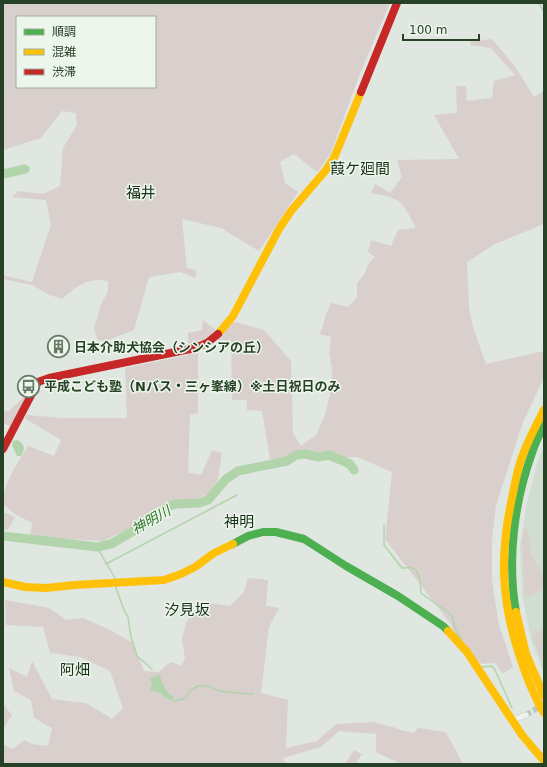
<svg xmlns="http://www.w3.org/2000/svg" width="547" height="767" font-family="'DejaVu Sans','Noto Sans JP',sans-serif">
<rect width="100%" height="100%" fill="#e0e6e0"/>
<path fill="#d1ddd0" d="M544 446V674L531 640 522 594 520 546 527 502 538 461Z"/>
<g fill="#d9d0cd" fill-rule="evenodd">
<path d="M3 3H390L361 71 330 155 317 172 294 154 280 162 285 183 298 192 259 251 221 228 182 219 187 268 196 270V278L180 272 149 277 134 330 106 341 98 340 94 329 100 307 108 291V281C87 277 76 287 62 299L50 295 32 285 3 279V270L5 276 32 282 51 225 46 200 12 197 18 191 43 194 60 186 63 148 77 125 76 113 62 111 41 138 3 150ZM17 17H155V87H17Z"/>
<path d="M492 39 514 65 534 97 544 91V224L495 244 467 262 469 308 473 327 486 364 544 351V378L523 422 496 505 492 539V581L499 625 513 667 503 674 495 663 482 664 462 647 450 623 385 539 392 472 357 457 270 459 262 411 247 410V400H232L231 340H198V413L190 415 188 473 201 475 212 450 222 453 218 480 208 494 188 502 174 501 150 514 127 530 103 541 30 537 32 523 13 513 3 504C3 483 17 464 28 446L54 456 61 440 26 419V415L64 418H127L125 368 188 355V333L202 330 203 320 216 330 235 322 264 330 291 361 293 433 301 446 316 435 326 412 331 389 332 369 329 354 331 337 319 334 322 329 326 314 331 303 348 307 357 297V283L364 275 368 264 375 257 368 252 371 240 391 246 398 230 416 228C402 201 401 198 371 193L375 184 390 193 402 177 397 160 459 159 434 115 457 113 456 86H466L467 101 492 98 494 81 515 75 491 48 470 45 471 41Z"/>
<path d="M26 395 12 428 3 422V410L8 412Z"/>
<path d="M3 512 15 517 8 530 3 529Z"/>
<path d="M524 529H528L531 553 544 577V589L530 596 525 594 522 544Z"/>
<path d="M248 578 268 580 266 606 279 608 269 627 261 693 288 700 286 748 317 741 336 724 373 722 393 727 400 730 414 733 418 728 446 732 463 764H401L376 752V734L339 731 321 747 283 758 286 764H3V744L13 749 24 740 32 744 48 746 52 728 34 718 31 700 14 691 9 668 27 677 32 661 52 699 86 703 112 719 123 708 110 671 80 657 50 653 43 627 6 625 5 600 49 608 66 620 83 618 108 629 133 643 144 671 159 672 165 666 172 662 181 666 185 658 182 640 186 622 207 603 230 606 244 592Z"/>
<path d="M544 627V667L532 636Z"/>
<path d="M3 704 12 715 3 729Z"/>
<path d="M354 750 362 754 355 764H345Z"/>
</g>
<g fill="#b1d4aa">
<path d="M17 440C24 443 26 448 21 456H17L12 445 13 441Z"/>
<path d="M159 674C162 682 165 692 173 696L174 701 164 697 161 693 150 690 152 685 150 679Z"/>
</g>
<g fill="none" stroke-linecap="round" stroke-linejoin="round">
<g stroke="#b1d4aa" stroke-width="1.5">
<path d="M539 3 544 12"/>
<path d="M384 525V545L402 568C405 568 409 567 412 568 421 571 420 585 421 593L449 613 453 618 455 629 462 641"/>
<path d="M97 547 116 580"/>
<path d="M106 564 237 495"/>
<path d="M116 586V588L124 610 128 617 131 637 137 656 152 669"/>
<path d="M481 667 492 666 495 670 512 708"/>
<path d="M174 701 186 698 191 690 198 686H209L216 690 226 692 253 694"/>
</g>
<g stroke="#b1d4aa" stroke-width="9">
<path d="M3 174 25 169"/>
<path d="M3 536 97 547 111 544 137 529 167 507 175 504 199 503 208 500 226 479 238 471 287 461 296 455 305 454 318 457 329 455 350 464 354 470"/>
</g>
<path stroke="#bbc5bb" stroke-width="5.5" stroke-dasharray="5.5 3" stroke-linecap="butt" d="M526 715 544 704"/>
<defs>
<path id="street" d="M513 720 526 715"/>
</defs>
<use href="#street" stroke="#bec4be" stroke-width="6"/>
<use href="#street" stroke="#eff2ef" stroke-width="5.5"/>
<g stroke="#4caf50" stroke-width="8">
<path d="M233 544 248 536 263 532H276L304 539 346 566 398 596 443 626 448 631"/>
<path d="M516 612C507 560 514 503 532 453 535 443 540 434 544 425"/>
</g>
<g stroke="#ffc107" stroke-width="8">
<path d="M218 334 233 316 279 229 291 211 326 170 334 158 361 92"/>
<path d="M544 410C536 425 528 441 522 457 517 470 515 484 512 498 500 553 501 598 518 651 525 673 532 693 544 713"/>
<path d="M3 582 25 587 46 588 75 585 164 580 181 574 195 567 214 553 233 544"/>
<path d="M516 612 526 654 544 696"/>
<path d="M448 631 467 652 522 735 544 761"/>
</g>
<g stroke="#c62828" stroke-width="8">
<path d="M361 92 397 3"/>
<path d="M3 449 38 382 49 378 195 348 207 343 218 334"/>
</g>
</g>
<defs>
<symbol id="building-ring" viewBox="-11 -11 22 22"><circle r="9.5" fill="#edf6ec" stroke="#677b66" stroke-width="1.5"/><path d="M-4-6H4V6H1V3H-1V6H-4ZM-2.5-4.3h1.7v1.8h-1.7ZM.8-4.3h1.7v1.8H.8ZM-2.5-1h1.7V.8h-1.7ZM.8-1h1.7V.8H.8Z" fill="#677b66"/></symbol>
<symbol id="bus-ring" viewBox="-11 -11 22 22"><circle r="9.5" fill="#edf6ec" stroke="#677b66" stroke-width="1.5"/><path d="M-5-6H5V4H4V6H2V4H-2V6H-4V4H-5ZM-3.5-4V0h7V-4ZM-3.5 1.2v1.5H-2V1.2ZM2 1.2v1.5H3.5V1.2Z" fill="#677b66"/></symbol>
</defs>
<g fill-rule="evenodd">
<use href="#building-ring" x="46" y="334" width="25" height="25"/>
<use href="#bus-ring" x="16" y="374" width="25" height="25"/>
</g>
<g text-anchor="middle" dominant-baseline="central" stroke-width="3" stroke-linejoin="round" paint-order="stroke">
<g font-size="13" font-weight="bold" fill="#264125" stroke="#edf6ec" text-anchor="start">
<text x="74" y="347">日本介助犬協会（シンシアの丘）</text>
<text x="44" y="386">平成こども塾（Nバス・三ヶ峯線）※土日祝日のみ</text>
</g>
<g font-size="14" font-style="italic" fill="#34792a" stroke="#edf6ec">
<text transform="translate(151 520) rotate(-30)">神明川</text>
</g>
<g font-size="15" fill="#183117" stroke="#edf6ec">
<text x="360" y="169">葭ケ廻間</text>
<text x="141" y="193">福井</text>
<text x="239" y="522">神明</text>
<text x="187" y="610">汐見坂</text>
<text x="75" y="670">阿畑</text>
</g>
</g>
<rect width="547" height="767" fill="none" stroke="#264125" stroke-width="8"/>
<rect x="16" y="16" width="140" height="72" fill="#edf6ec" stroke="#9dae9c"/>
<rect x="24" y="29" width="20" height="6" fill="#4caf50" stroke="#9dae9c"/>
<text x="52" y="36" font-size="12" fill="#264125">順調</text>
<rect x="24" y="49" width="20" height="6" fill="#ffc107" stroke="#9dae9c"/>
<text x="52" y="56" font-size="12" fill="#264125">混雑</text>
<rect x="24" y="69" width="20" height="6" fill="#c62828" stroke="#9dae9c"/>
<text x="52" y="76" font-size="12" fill="#264125">渋滞</text>
<path d="M403 34v6h76v-6" fill="none" stroke="#264125" stroke-width="2"/>
<text x="409" y="34" font-size="12" fill="#264125" stroke="#edf6ec" stroke-width="3" paint-order="stroke">100 m</text>
</svg>
